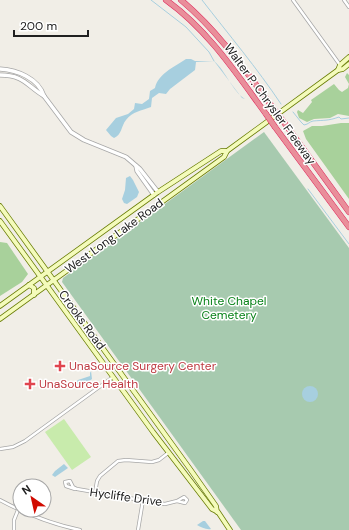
<svg xmlns="http://www.w3.org/2000/svg" width="349" height="530" font-family="'DM Sans',sans-serif">
<rect width="100%" height="100%" fill="#f1eee7"/>
<path fill="#c8ebac" d="M64 419 91 457 72 470 45 432Z"/>
<g fill="#a8d19b">
<path d="M347 73 349 75V116L338 114 330 118 314 119 307 122 299 118 297 112 298 110 303 113 312 102 311 100 334 84 339 90 342 92 348 88 349 84 345 77Z"/>
<path d="M341 123H349V199L306 139 303 131 312 126H322Z"/>
<path d="M0 242 7 243 28 274 22 282 0 296Z"/>
</g>
<path fill="#a7caaf" d="M264 132 349 248V530H241L62 282 63 278Z"/>
<g fill="#a7cfdf">
<path d="M186 59H191L195 61H214C226 71 232 91 245 99L242 98 214 61 196 62 195 70 170 89 166 94 159 93 152 98 151 107C141 111 133 111 126 120 121 126 122 135 114 138L111 136 106 130 116 118 128 114 134 109 135 103 142 104 149 99 150 91 155 88C158 74 174 67 186 59Z"/>
<path d="M130 176 133 180 139 192 137 197 127 204 124 203 122 199 125 190 126 178Z"/>
<path d="M91 371 92 379 83 386 79 387 76 382 78 380 90 376V373Z"/>
<circle cx="310" cy="394" r="8"/>
<path d="M64 464 68 468 55 477 52 475 55 471Z"/>
<path d="M203 521H205L211 529C206 530 201 527 197 525Z"/>
</g>
<g fill="none" stroke-linecap="round" stroke-linejoin="round">
<g stroke="#a7cfdf" stroke-width="1">
<path d="M151 0 186 27 209 52 214 61"/>
<path d="M202 0C229 35 257 68 281 104"/>
<path d="M293 112 301 122 304 125C309 124 309 122 313 121 324 120 328 121 339 117L341 119 349 118"/>
<path d="M308 189 349 244"/>
</g>
<defs>
<g id="minor">
<path d="M293 0 340 65"/>
<path d="M344 0 349 7"/>
<path d="M0 449 13 447 25 441 113 377"/>
<path d="M75 489 66 486 65 482 70 481 73 487 77 489 158 503 165 504 177 501 185 503 187 500 184 497 177 501"/>
<path d="M95 493 97 481 100 476 118 461 126 460 152 462 159 460 168 453"/>
<path d="M0 500C26 514 51 524 80 530"/>
<path d="M14 530V520L18 510"/>
<path d="M138 530 143 500"/>
</g>
<g id="tertiary">
<path d="M0 69C17 70 38 78 44 96L71 132 84 140 126 157 140 169 158 192"/>
<path d="M0 75C24 75 27 86 44 96"/>
<path d="M136 166 137 171 154 195"/>
</g>
<g id="secondary">
<path d="M338 70 340 65 349 57"/>
<path d="M0 206 190 469 216 506 217 512"/>
<path d="M0 221 153 432 212 509 218 512 230 530"/>
<path d="M29 285 34 288V295"/>
<path d="M0 306 158 192 221 151H227L338 70 343 69 349 64"/>
<path d="M0 319 224 157 227 151"/>
</g>
<g id="motorway">
<path d="M166 0C208 30 236 73 266 114"/>
<path d="M181 0C218 31 245 70 274 109"/>
<path d="M283 121 349 212"/>
<path d="M275 127 349 227"/>
</g>
</defs>
<use href="#minor" stroke="#a7a7a7" stroke-width="4"/>
<use href="#tertiary" stroke="#a7a7a7" stroke-width="5"/>
<use href="#secondary" stroke="#687c03" stroke-width="5.5"/>
<use href="#motorway" stroke="#df245a" stroke-width="6"/>
<use href="#minor" stroke="#fff" stroke-width="2.5"/>
<use href="#tertiary" stroke="#fff" stroke-width="3.5"/>
<use href="#secondary" stroke="#f4fbbb" stroke-width="4"/>
<use href="#motorway" stroke="#e98e9a" stroke-width="5"/>
<defs>
<g id="motorway-bridge">
<path d="M274 109 283 121"/>
<path d="M266 114 275 127"/>
</g>
</defs>
<use href="#motorway-bridge" stroke="#df245a" stroke-width="6" stroke-linecap="butt"/>
<use href="#motorway-bridge" stroke="#e98e9a" stroke-width="5"/>
</g>
<g fill="#e0444e" stroke="#fff" stroke-width="1.5">
<path d="M58 360h4v4h4v4h-4v4h-4v-4h-4v-4h4z"/>
<path d="M28 378h4v4h4v4h-4v4h-4v-4h-4v-4h4z"/>
</g>
<g text-anchor="middle" dominant-baseline="central" stroke-width="3" stroke-linejoin="round" paint-order="stroke">
<g font-size="12" fill="#202020" stroke="#fff">
<text transform="translate(270 104) rotate(54)">Walter P. Chrysler Freeway</text>
<text transform="translate(114 236) rotate(-36)">West Long Lake Road</text>
<text transform="translate(82 320) rotate(54)">Crooks Road</text>
<text transform="translate(126 497) rotate(8)">Hycliffe Drive</text>
</g>
<g font-size="12" fill="#0a831a" stroke="#fff">
<text x="229" y="301">White Chapel<tspan x="229" dy="14">Cemetery</tspan></text>
</g>
<g font-size="12" fill="#be3a42" stroke="#fff" text-anchor="start">
<text x="69" y="366">UnaSource Surgery Center</text>
<text x="39" y="384">UnaSource Health</text>
</g>
</g>
<g transform="translate(32 498) rotate(326)"><circle r="19" fill="#ffffff" stroke="#a6a6a6"/>
<path d="M0-3L7 15L0 10L-7 15Z" fill="#d10b00"/>
<text y="-6" font-size="11" font-weight="bold" text-anchor="middle" fill="#202020">N</text>
</g>
<path d="M14 30v6h74v-6" fill="none" stroke="#202020" stroke-width="2"/>
<text x="20" y="30" font-size="12" fill="#202020" stroke="#ffffff" stroke-width="3" paint-order="stroke">200 m</text>
</svg>
